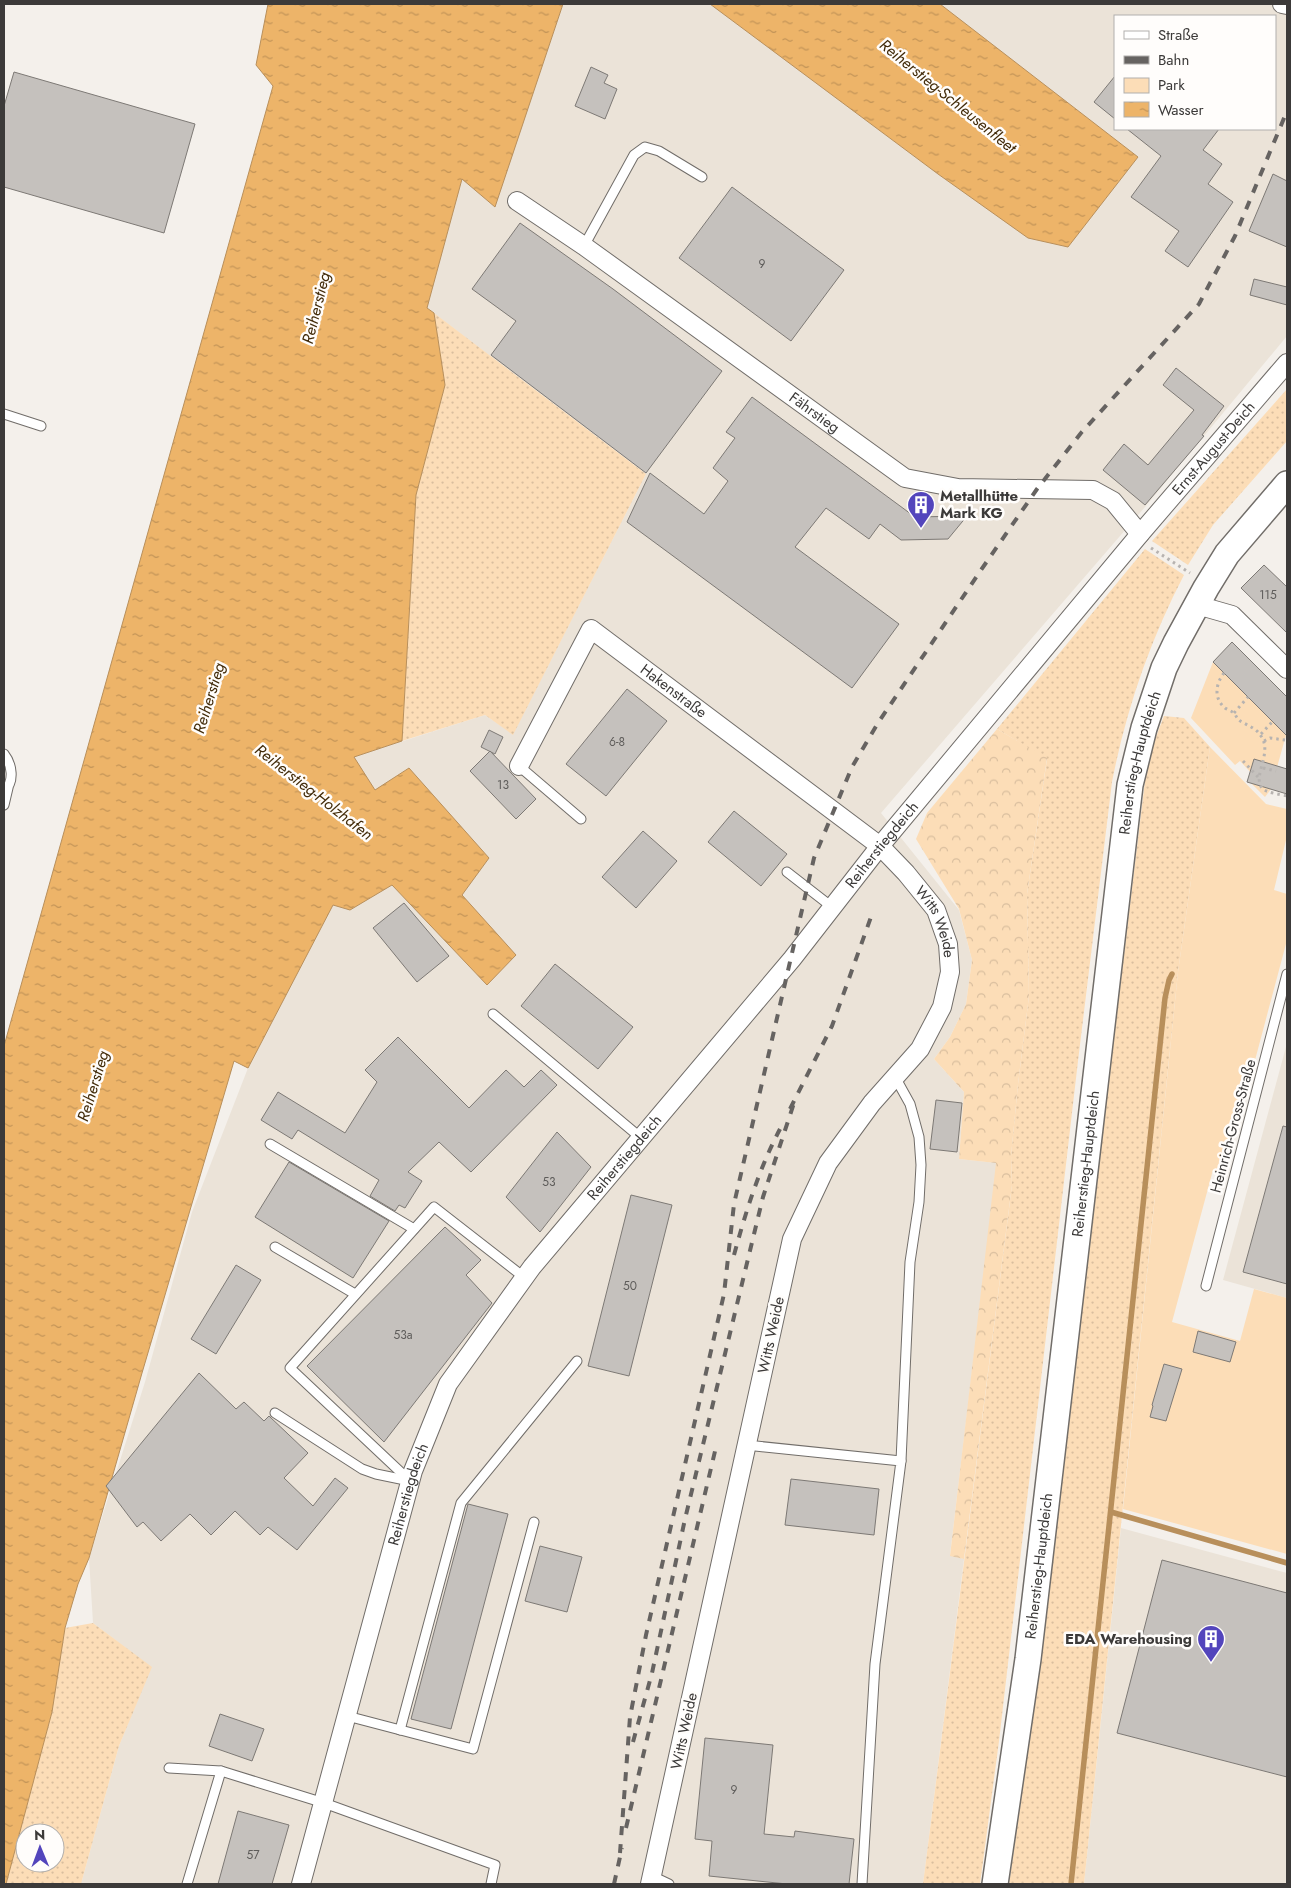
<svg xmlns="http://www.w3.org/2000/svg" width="1291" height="1888" font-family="Jost,sans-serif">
<defs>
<pattern id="grass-dots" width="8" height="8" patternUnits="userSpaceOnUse" patternTransform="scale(1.25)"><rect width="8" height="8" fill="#fcddb7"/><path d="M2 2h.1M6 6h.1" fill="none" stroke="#d9be9e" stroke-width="1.8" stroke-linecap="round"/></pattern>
<pattern id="forest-crowns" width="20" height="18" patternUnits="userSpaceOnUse" patternTransform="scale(1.25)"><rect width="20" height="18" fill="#fcddb7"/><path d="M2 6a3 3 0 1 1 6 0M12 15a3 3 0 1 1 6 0" fill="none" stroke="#d9be9e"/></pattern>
<pattern id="water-ripples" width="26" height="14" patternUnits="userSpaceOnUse" patternTransform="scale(1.25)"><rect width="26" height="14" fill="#edb469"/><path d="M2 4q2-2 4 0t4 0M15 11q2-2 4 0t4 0" fill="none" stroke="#c19357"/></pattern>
</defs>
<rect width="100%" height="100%" fill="#f4f0eb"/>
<g fill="#ebe3d8" fill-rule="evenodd">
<path d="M563 4H710L938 174 1028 238 1068 247 1138 157 940 4H1287V336L1145 507 881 813 959 910 972 960 966 1004 950 1037 934 1059 964 1092 959 1159 997 1163 950 1555 964 1559 923 1884H81L119 1746 151 1667 93 1623 89 1558 145 1382 192 1212 248 1068 333 905 350 910 392 885 487 985 462 895 489 858 408 768 375 791 353 757 485 715 513 734 646 474 427 308 462 178 495 207ZM1115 16H1275V129H1115Z"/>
<path d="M1287 1043V1298L1223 1280Z"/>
<path d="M1121 1528 1287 1573V1884H1084Z"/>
</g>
<g fill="url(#grass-dots)" fill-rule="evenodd">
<path d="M434 313 646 474 513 735 485 715 402 741 416 495 445 385Z"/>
<path d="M1287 389V441L1213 525 1188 565 1152 541Z"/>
<path d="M1145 549 1184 575C1150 640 1126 710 1112 782L1078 1061 999 1741 980 1884H923L1012 1185 1011 1156 1018 1084 1029 996 1027 894 1047 759 997 729Z"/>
<path d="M1164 716 1184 718 1210 747 1178 972 1084 1884H1009L1036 1696 1062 1463 1145 781 1154 742Z"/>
<path d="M93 1623 152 1667 119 1746 81 1884H6L52 1712 65 1628ZM25 1833H55V1863H25Z"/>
</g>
<path fill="url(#forest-crowns)" d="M997 729 1047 758 1027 894 1029 996 1018 1084 1011 1156 1012 1185 964 1559 950 1556 996 1163 959 1159 964 1092 934 1059 950 1037 966 1004 972 960 959 909 916 839 927 813Z"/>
<g fill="#fcddb7">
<path d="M1213 662 1286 735 1271 789 1265 797 1251 783 1256 778 1240 761 1235 765 1191 718Z"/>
<path d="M1210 747 1266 804 1287 809V836L1274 890 1287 894V940L1225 1173 1213 1170 1172 1322 1240 1341 1254 1289 1287 1298V1554L1123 1509 1178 972Z"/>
</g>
<g fill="url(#water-ripples)" stroke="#b88f5b">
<path d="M268 4H563L495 207 462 179 427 308 434 313 445 385 416 495 402 741 354 757 375 790 409 768 489 858 462 895 516 955 487 985 392 885 350 910 333 905 248 1068 234 1061 142 1373 89 1558 78 1584 65 1628 52 1712 6 1884H4V1046L273 86 256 65Z"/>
<path d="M710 4H940L1138 157 1068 247 1028 238 938 174Z"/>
</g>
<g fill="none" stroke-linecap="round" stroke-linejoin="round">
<g stroke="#b88f5b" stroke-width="5.5">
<path d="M1111 1512 1287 1563"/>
<path d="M1071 1884 1165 998 1169 980 1172 974"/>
</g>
</g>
<g fill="#c5c1bd" stroke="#7d7975">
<path d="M591 67 608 75 604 83 617 89 605 119 575 106Z"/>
<path d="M14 72 195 124 164 233 4 187V106Z"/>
<path d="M1115 76V119L1094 102Z"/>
<path d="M1127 129H1219L1203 150 1222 164 1208 184 1233 202 1188 267 1165 251 1179 231 1131 197 1161 156Z"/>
<path d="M1273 174 1287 181V247L1249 231Z"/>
<path d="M732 187 844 270 791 341 679 258Z"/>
<path d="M520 223 613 289 722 371 646 473 491 355 516 321 472 289Z"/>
<path d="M1254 279 1287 287V305L1250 295Z"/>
<path d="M1176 368 1224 406 1202 435 1204 436 1145 505 1103 470 1124 444 1148 465 1194 410 1163 385Z"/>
<path d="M752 397 915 517 967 516 948 539 901 540 880 524 869 539 826 508 795 547 899 624 852 688 627 522 650 473 704 514 728 481 713 468 735 438 726 432Z"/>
<path d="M1264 565 1287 587V633L1241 588Z"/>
<path d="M1232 642 1287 697V736L1213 662Z"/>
<path d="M627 689 667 721 606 796 566 764Z"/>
<path d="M489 730 503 737 495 754 481 747Z"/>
<path d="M490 751 536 799 516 819 470 771Z"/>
<path d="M1254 759 1287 769V794L1247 782Z"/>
<path d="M734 811 787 854 761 886 708 842Z"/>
<path d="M643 831 677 861 636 908 602 877Z"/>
<path d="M404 903 449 956 417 982 373 928Z"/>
<path d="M555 964 633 1027 598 1069 521 1006Z"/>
<path d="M398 1037 469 1108 506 1070 524 1087 541 1070 557 1085 471 1172 439 1142 408 1172 422 1181 405 1208 399 1205 395 1211 370 1196 379 1180 298 1130 292 1139 261 1120 278 1092 345 1133 377 1082 365 1070Z"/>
<path d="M936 1100 962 1103 957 1152 930 1149Z"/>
<path d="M1283 1126 1287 1127V1284L1243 1272Z"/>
<path d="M557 1132 591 1167 540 1232 506 1197Z"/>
<path d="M289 1162 389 1221 353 1278 255 1217Z"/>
<path d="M631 1195 672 1205 629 1376 588 1366Z"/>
<path d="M445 1227 481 1260 466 1275 492 1303 384 1442 307 1366Z"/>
<path d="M236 1265 261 1280 216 1354 191 1339Z"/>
<path d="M1198 1331 1236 1342 1230 1362 1193 1352Z"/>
<path d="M1164 1364 1182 1369 1166 1421 1150 1417 1153 1406 1152 1405Z"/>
<path d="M199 1373 236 1409 244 1402 264 1421 269 1416 308 1453 284 1478 313 1506 335 1478 348 1488 297 1550 268 1527 260 1535 235 1511 211 1535 190 1514 161 1541 143 1522 137 1527 106 1486Z"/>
<path d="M791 1479 879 1489 874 1535 785 1525Z"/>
<path d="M468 1504 508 1514 451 1729 411 1719Z"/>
<path d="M540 1546 582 1557 567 1612 525 1601Z"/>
<path d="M1162 1560 1287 1593V1777L1117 1733Z"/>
<path d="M220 1714 264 1729 252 1761 209 1746Z"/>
<path d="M705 1738 773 1745 764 1834 794 1837 795 1831 854 1839 849 1884H787L709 1876 712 1841 695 1839Z"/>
<path d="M238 1811 289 1825 272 1884H218Z"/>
</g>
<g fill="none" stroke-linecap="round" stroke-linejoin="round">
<defs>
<g id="service">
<path d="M584 246 634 155 645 147 659 151 702 177"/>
<path d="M4 414 41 426"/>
<path d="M4 754C12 764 15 782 4 791"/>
<path d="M519 766 581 819"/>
<path d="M4 805 8 788"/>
<path d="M787 872 832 907"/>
<path d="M493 1014 641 1138"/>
<path d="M895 1077 910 1104 919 1137 921 1165 919 1202 910 1262 901 1461"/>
<path d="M270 1144 414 1229"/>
<path d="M275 1247 355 1294"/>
<path d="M1206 1286 1287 974"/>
<path d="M275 1413 362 1469 376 1474 410 1481"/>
<path d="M746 1445 901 1461 875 1664 862 1884"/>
<path d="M410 1481 290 1368 434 1207 525 1278"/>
<path d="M347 1716 473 1749 534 1522"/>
<path d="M400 1730 461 1503 577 1361"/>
<path d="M169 1768 221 1771 324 1803 495 1865 491 1884"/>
<path d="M652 1876 669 1884"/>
<path d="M187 1884 221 1771"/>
</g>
<g id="minor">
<path d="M1282 4 1287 5"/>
<path id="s1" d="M517 201 584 246 905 478 958 488 1093 490 1113 501 1140 534"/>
<path d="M1197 605 1232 615 1287 669"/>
<path id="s2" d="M519 766 591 629 880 846 906 873 936 910 948 944 950 972 942 1007 920 1049 872 1103 828 1163 792 1239 650 1884"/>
<path id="s3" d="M301 1884 413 1471 448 1384 532 1267 792 959 880 846 1140 534 1287 363"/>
</g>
<g id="secondary">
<path id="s4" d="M995 1884 1028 1659 1130 785 1144 728 1164 668 1176 643 1206 588 1227 554 1287 484"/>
</g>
</defs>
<use href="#service" stroke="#716d69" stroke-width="11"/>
<use href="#minor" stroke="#716d69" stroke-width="20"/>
<use href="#secondary" stroke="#716d69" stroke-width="28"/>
<g stroke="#b7b3b0" stroke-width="3" stroke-dasharray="2.5 4" stroke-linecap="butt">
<path d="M1151 548 1190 573"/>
<path d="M1224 673C1216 683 1213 698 1225 708 1228 710 1232 711 1235 714 1237 718 1238 720 1242 722 1249 726 1257 729 1261 736 1273 753 1252 776 1262 788 1266 793 1280 794 1287 796"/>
<path d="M1234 713 1248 697"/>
<path d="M1261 734 1273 721"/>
<path d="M1264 741 1270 738 1285 740"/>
<path d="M1243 761 1258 777"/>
<path d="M1263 768 1276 771"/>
</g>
<use href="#service" stroke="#fff" stroke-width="9"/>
<use href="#minor" stroke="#fff" stroke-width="18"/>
<use href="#secondary" stroke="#fff" stroke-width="25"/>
<g stroke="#666361" stroke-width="4" stroke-dasharray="9 9" stroke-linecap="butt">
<path d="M790 1109 832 1026 871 917"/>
<path d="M734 1255C746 1211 759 1169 780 1129"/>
<path d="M633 1742 652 1673 685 1519 763 1197 794 1103"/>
<path d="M626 1828 716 1447"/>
<path d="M620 1853 630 1717 646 1635 724 1294 734 1204 814 858 852 767 878 723 981 570 1037 489 1081 433 1199 304 1235 236 1287 111"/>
<path d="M614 1884 622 1848"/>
</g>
</g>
<defs>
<symbol id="building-pin" viewBox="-11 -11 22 30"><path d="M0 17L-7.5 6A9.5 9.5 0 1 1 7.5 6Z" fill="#5345bc" stroke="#fffdfb"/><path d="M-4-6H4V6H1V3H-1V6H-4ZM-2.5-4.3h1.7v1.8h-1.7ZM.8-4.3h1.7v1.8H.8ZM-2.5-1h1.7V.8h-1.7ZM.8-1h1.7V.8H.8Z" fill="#fff"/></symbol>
</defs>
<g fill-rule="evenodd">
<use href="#building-pin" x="905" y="489" width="32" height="43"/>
<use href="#building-pin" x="1195" y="1623" width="32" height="43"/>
</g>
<g text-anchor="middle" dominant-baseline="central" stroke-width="5" stroke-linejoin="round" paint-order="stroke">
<g font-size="12" fill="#5e5c5a">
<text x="762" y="264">9</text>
<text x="1268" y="595">115</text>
<text x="617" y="742">6-8</text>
<text x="503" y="785">13</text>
<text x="549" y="1182">53</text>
<text x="630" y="1286">50</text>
<text x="403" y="1335">53a</text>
<text x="734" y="1790">9</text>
<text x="253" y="1855">57</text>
</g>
<g font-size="15" fill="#3c3a39" stroke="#fffdfb">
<text stroke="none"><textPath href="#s1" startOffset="365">Fährstieg</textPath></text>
<text stroke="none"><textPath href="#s3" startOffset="1731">Ernst-August-Deich</textPath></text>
<text stroke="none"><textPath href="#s2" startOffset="258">Hakenstraße</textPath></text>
<text stroke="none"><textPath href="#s4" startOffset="1131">Reiherstieg-Hauptdeich</textPath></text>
<text stroke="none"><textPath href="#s3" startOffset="1214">Reiherstiegdeich</textPath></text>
<text stroke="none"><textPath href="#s2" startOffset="612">Witts Weide</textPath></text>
<text transform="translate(1233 1126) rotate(-75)">Heinrich-Gross-Straße</text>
<text stroke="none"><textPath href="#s3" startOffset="809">Reiherstiegdeich</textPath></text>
<text stroke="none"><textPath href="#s4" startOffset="726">Reiherstieg-Hauptdeich</textPath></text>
<text transform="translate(771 1335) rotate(-78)">Witts Weide</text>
<text stroke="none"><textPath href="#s3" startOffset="404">Reiherstiegdeich</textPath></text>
<text stroke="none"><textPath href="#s4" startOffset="321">Reiherstieg-Hauptdeich</textPath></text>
<text transform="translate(684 1731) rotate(-78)">Witts Weide</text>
</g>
<g font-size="15" font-weight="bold" fill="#3c3a39" stroke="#fffdfb" text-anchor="start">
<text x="940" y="496">Metallhütte<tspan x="940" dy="17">Mark KG</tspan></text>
<text x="1192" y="1639" text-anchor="end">EDA Warehousing</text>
</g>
<g font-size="16" font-style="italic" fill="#432c0a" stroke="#fffdfb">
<text transform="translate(948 96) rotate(39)">Reiherstieg-Schleusenfleet</text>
<text transform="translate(316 308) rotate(-76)">Reiherstieg</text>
<text transform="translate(209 698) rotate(-73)">Reiherstieg</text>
<text transform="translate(314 792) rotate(38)">Reiherstieg-Holzhafen</text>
<text transform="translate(93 1086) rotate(-73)">Reiherstieg</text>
</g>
</g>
<rect width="1291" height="1888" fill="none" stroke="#3c3a39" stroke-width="10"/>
<rect x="1114" y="15" width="162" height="115" fill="#fffdfb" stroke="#b1afad"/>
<rect x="1124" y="31" width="25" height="8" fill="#ffffff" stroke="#b1afad"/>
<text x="1158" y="40" font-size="15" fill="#3c3a39">Straße</text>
<rect x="1124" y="56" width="25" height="8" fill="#666361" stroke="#b1afad"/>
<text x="1158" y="65" font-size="15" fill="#3c3a39">Bahn</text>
<rect x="1124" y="78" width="25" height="15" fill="#fcddb7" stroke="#b1afad"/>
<text x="1158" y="90" font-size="15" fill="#3c3a39">Park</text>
<rect x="1124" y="102" width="25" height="15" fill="url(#water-ripples)" stroke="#b1afad"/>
<text x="1158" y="115" font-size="15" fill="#3c3a39">Wasser</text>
<g transform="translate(40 1848) rotate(359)"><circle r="24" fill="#fffdfb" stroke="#b1afad"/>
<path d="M0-4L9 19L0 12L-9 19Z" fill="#5345bc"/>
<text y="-8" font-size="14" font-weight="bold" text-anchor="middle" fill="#3c3a39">N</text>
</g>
</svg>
